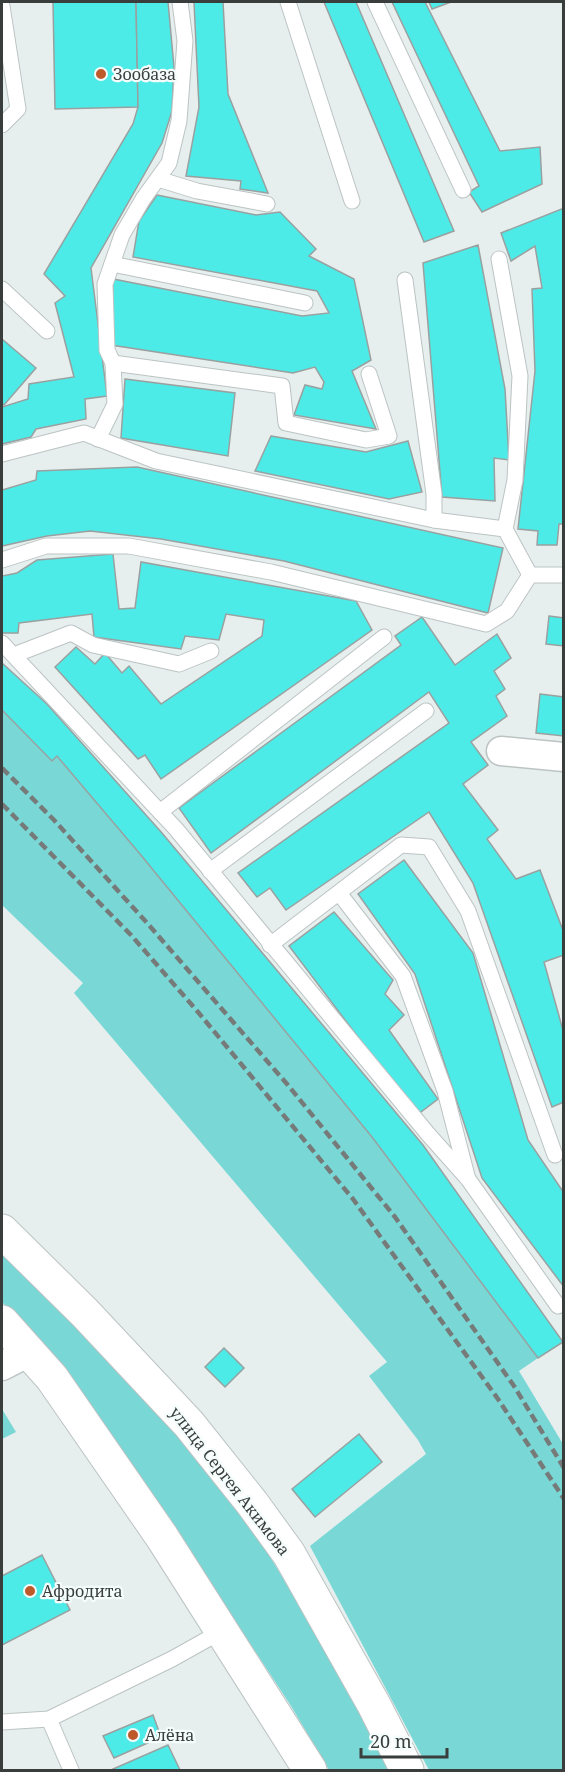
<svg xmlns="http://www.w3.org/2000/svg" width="565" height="1772" font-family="'Noto Serif',serif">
<rect width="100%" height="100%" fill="#e7efee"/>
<g fill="#79d7d5">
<path d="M2 710 51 760 57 756 140 854 372 1137 538 1358 519 1371 563 1444V1770H429L310 1546 426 1454 418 1440 369 1376 387 1362 74 993 83 983 2 905Z"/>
<path d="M2 1253 92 1342 178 1434 263 1545 354 1696 391 1770H329L291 1706 144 1482 61 1364 2 1302Z"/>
<path d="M2 1409 16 1432 2 1439Z"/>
</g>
<g fill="#4debe8" stroke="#99a1a0" stroke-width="1.5">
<path d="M53 2H136L138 107 55 109Z"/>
<path d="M136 2H168L174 67 172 111 162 143 91 268 107 396 85 399 86 419 36 429 31 437 2 444V407L28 399 29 384 74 377 55 303 65 296 44 274 133 124 138 107Z"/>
<path d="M194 2H223L228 94 268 193 240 189 241 181 186 176 199 107Z"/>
<path d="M324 2H356L454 231 424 242Z"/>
<path d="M392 2H425L500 151 540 147 542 184 482 212 469 192 479 186Z"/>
<path d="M429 2H451L432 9Z"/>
<path d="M157 195 256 215 280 212 316 249 309 256 354 279 371 360 352 371 376 429 294 415 305 385 322 389 324 382 315 367 293 373 111 345 113 279 302 316 329 313 317 291 133 257 139 221Z"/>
<path d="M564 208V524H559L557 545H537L538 531 518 529 535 371 532 289 542 288 535 246 511 261 501 233Z"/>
<path d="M478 245 505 389 509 460 494 458 495 501 442 497 423 263Z"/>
<path d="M2 339 36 368 4 405 2 403Z"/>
<path d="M125 379 235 393 228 456 121 438Z"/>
<path d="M271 436 366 452 408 441 422 492 389 499 255 471Z"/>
<path d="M137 467 503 548 488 613 284 561 161 539 90 531 47 536 2 546V490L36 480 37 471Z"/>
<path d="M113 554 119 609 135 608 141 562 356 601 372 630 161 779 145 755 138 759 55 667 76 647 95 664 105 653 122 673 129 666 161 704 262 636 264 620 226 614 219 640 185 636 181 649 94 637 92 614 19 623 18 633H2V576L17 573 37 560Z"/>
<path d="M549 616 564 618V646L546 644Z"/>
<path d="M422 617 455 665 497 634 511 658 494 671 505 689 496 696 507 716 471 742 488 765 463 784 498 830 487 839 516 879 540 870 564 933V955L544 962 564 1034V1102L552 1107 473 883 429 812 286 910 270 888 257 897 238 873 449 723 429 692 211 853 179 808 401 645 395 636Z"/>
<path d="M2 663 47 704 162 833 423 1145 563 1342 538 1358 372 1137 140 854 57 756 52 761 2 710Z"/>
<path d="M540 694 564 697V736L536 733Z"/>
<path d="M404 860 473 953 528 1140 564 1193V1287L482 1178 415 974 358 894Z"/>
<path d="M334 912 393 980 385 994 404 1015 389 1030 438 1099 417 1115 289 946Z"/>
<path d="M224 1348 244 1368 225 1387 205 1367Z"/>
<path d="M359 1434 382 1462 315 1517 292 1489Z"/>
<path d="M42 1555 70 1610 2 1645V1576Z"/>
<path d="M153 1715 161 1737 114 1758 103 1736Z"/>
<path d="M168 1745 180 1770H114L113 1769Z"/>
</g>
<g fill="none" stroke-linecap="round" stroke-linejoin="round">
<defs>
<g id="service">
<path d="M288 2 352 201"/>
<path d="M375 2 463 190"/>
<path d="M2 6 18 109 2 125"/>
<path d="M158 179 197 191 267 204"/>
<path d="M499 259 520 376 515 480 505 529"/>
<path d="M112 264 305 303"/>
<path d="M405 280 434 494V520"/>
<path d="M2 289 47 331"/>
<path d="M113 363 282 386 286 423 366 440 389 436 369 374"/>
<path d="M98 439 115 404 113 363 107 350 105 284 122 235 143 199 169 163 179 121 185 41 180 2"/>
<path d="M2 454 84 433 156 461 434 520 505 529 530 575"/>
<path d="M2 560 46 546H129L271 572 486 624 507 611 530 575"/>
<path d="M530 575H564"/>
<path d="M2 643 176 829 428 1134 468 1179 558 1306"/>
<path d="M14 655 71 633 93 645 179 664 211 651"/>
<path d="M160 812 384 637"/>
<path d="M210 871 426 711"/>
<path d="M339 893 403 976 445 1091 467 1176"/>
<path d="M270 945 401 845 429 847 468 911 555 1155"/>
<path d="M49 1719 71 1770"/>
<path d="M2 1722 49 1719 172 1659 222 1631"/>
</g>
<g id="minor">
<path d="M501 751 564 757"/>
<path d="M2 1366 29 1352"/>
</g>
<g id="secondary">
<path d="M2 1231 85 1313 189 1424 252 1503 289 1554 374 1705 407 1770"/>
<path d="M2 1322 52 1378 162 1537 310 1770"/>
</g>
</defs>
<use href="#service" stroke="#bcc3c3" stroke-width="17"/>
<use href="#minor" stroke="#bcc3c3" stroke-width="31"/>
<use href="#secondary" stroke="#bcc3c3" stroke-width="35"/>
<use href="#service" stroke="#fff" stroke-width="15"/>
<use href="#minor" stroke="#fff" stroke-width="28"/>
<use href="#secondary" stroke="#fff" stroke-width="33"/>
<g stroke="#767b7a" stroke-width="4.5" stroke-dasharray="9 4.5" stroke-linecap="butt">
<path d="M2 768 54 820 148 924 287 1084 395 1217 514 1386 564 1468"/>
<path d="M2 804 131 935 198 1012 353 1199 498 1399 564 1499"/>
</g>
</g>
<g fill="#be592a" stroke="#f4fcfc" stroke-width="2">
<circle cx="101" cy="74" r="6"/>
<circle cx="30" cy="1591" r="6"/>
<circle cx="133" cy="1735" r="6"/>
</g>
<g text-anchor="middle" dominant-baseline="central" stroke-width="4.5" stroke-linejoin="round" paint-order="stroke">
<g font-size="16" fill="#393d3c" stroke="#f4fcfc" text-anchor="start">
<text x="113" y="74">Зообаза</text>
<text x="42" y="1591">Афродита</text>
<text x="145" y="1735">Алёна</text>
</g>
<g font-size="16" fill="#393d3c" stroke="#f4fcfc">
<text transform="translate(230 1481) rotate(52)">улица Сергея Акимова</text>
</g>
</g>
<rect width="565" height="1772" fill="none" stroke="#393d3c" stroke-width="6"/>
<path d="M361 1748v9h86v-9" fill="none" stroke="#393d3c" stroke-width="3"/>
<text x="370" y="1748" font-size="18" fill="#393d3c" stroke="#f4fcfc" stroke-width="4.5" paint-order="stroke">20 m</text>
</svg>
